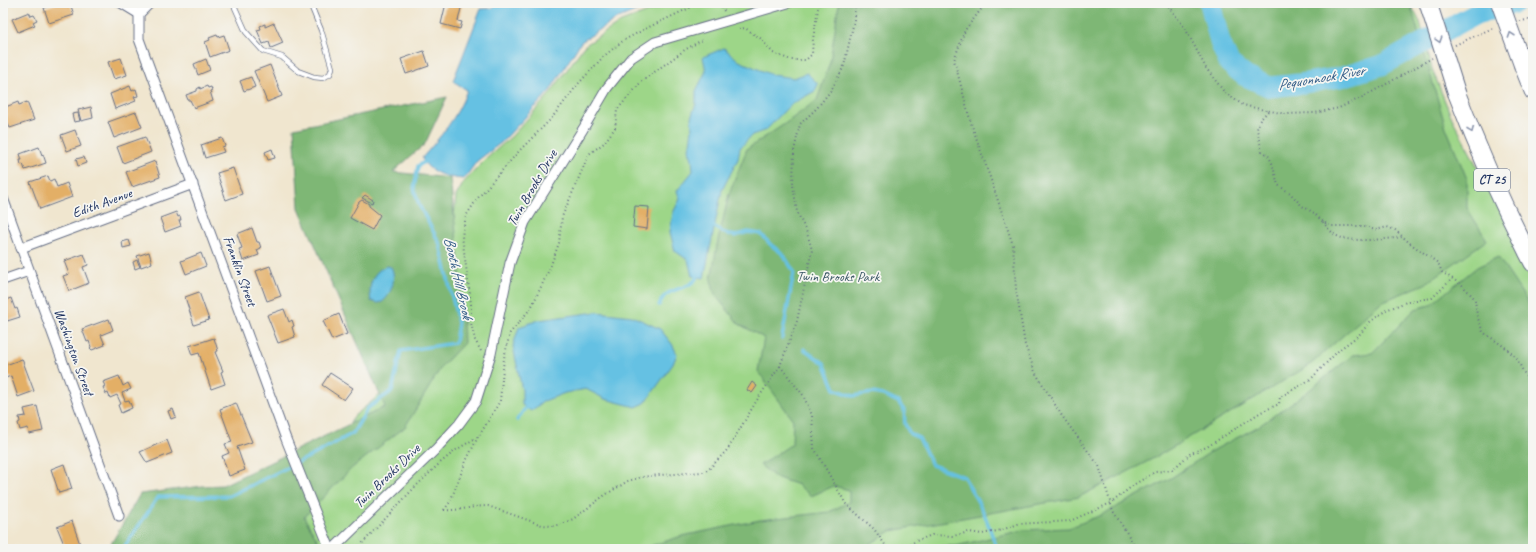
<svg xmlns="http://www.w3.org/2000/svg" width="1536" height="552" font-family="Caveat,sans-serif">
<rect width="100%" height="100%" fill="#f6f6f2"/>
<filter id="ink" filterUnits="userSpaceOnUse"><feTurbulence type="fractalNoise" baseFrequency=".025" numOctaves="2"/><feDisplacementMap in="SourceGraphic" scale="8" xChannelSelector="R" yChannelSelector="G"/><feConvolveMatrix kernelMatrix="1 2 1 2 8 2 1 2 1" color-interpolation-filters="sRGB"/></filter>
<filter id="wash" filterUnits="userSpaceOnUse"><feTurbulence type="fractalNoise" baseFrequency=".012" numOctaves="4" result="noise"/><feDisplacementMap in="SourceGraphic" scale="16" xChannelSelector="R" yChannelSelector="G"/><feGaussianBlur stdDeviation="0.9" result="paint"/><feColorMatrix in="noise" values="0 0 0 0 0 0 0 0 0 0 0 0 0 0 0 0 0 1.4 0 .05"/><feComposite in="paint" operator="in"/></filter>
<g filter="url(#wash)">
<rect width="100%" height="100%" fill="#f0e6cf"/>
<path fill="#9dd688" stroke="#5c8273" d="M672 3H1218L1383 23 1412 7 1420 22 1432 69 1451 116 1533 273V549H142L211 505 346 431 354 416 387 389 451 246 456 196 464 182 486 159 512 136 549 95 584 46 621 22Z"/>
<g fill="#7eb774" stroke="#4c7369">
<path d="M839 3H1410L1445 125 1467 179V208L1487 240 1425 284 1381 302 1310 365 1158 456 1079 497 891 531 862 549H641L682 536 760 520 829 512 849 502V490L834 486 811 496 798 485 775 477 760 465 792 444 793 420 758 371 764 338 739 324 715 295 711 280 717 245 729 194 747 149 786 123 817 100 830 62Z"/>
<path d="M447 97 425 144 393 172 450 178 461 279 464 343 442 366 405 427 352 468 304 517 323 549H108L140 494 203 486 223 485 385 407 299 208 294 128Z"/>
<path d="M1498 257 1533 310V549H920L925 546H956L1023 530 1069 528 1101 515 1171 478 1212 451 1259 426 1307 392 1353 355 1372 353 1415 309 1430 305 1477 267Z"/>
</g>
<g fill="#65c1e3" stroke="#4078a0">
<path d="M496 3H654L653 4 616 19 581 42 549 92 502 142 477 161 464 179C449 178 428 173 422 158 440 137 458 117 467 90L453 81 481 9 493 8Z"/>
<path d="M724 48 739 61 772 75 794 78 807 73 818 84 815 91 790 105 766 130 752 135 740 148 738 159 722 190 704 278 692 276 688 260 675 251 670 232 673 213 680 199 677 191 693 171 692 159 689 150 692 130 691 117 696 104V91L706 71 703 57Z"/>
<path d="M387 266 391 267C397 277 391 296 382 302L378 303 371 301C368 286 372 271 387 266Z"/>
<path d="M596 312 632 316 660 329 672 344 677 354 673 364 645 403 636 407 605 399 586 389 565 393 544 401 531 411 522 405V390L513 346 519 327 539 320Z"/>
</g>
<g fill="none" stroke-linecap="round" stroke-linejoin="round">
<g stroke="#65c1e3" stroke-width="3.5">
<path d="M711 224 722 232 735 236 748 232 761 234 771 245 783 254 794 272 782 338"/>
<path d="M659 305C661 301 663 296 667 294 676 287 696 288 698 273"/>
<path d="M804 349 824 363 835 389 853 396 873 393 883 395 898 402 904 410 905 424 910 434 919 438 932 465 964 477 984 513 997 549"/>
<path d="M517 420 526 407 528 408"/>
<path d="M123 549 158 497 229 496 317 453 353 433 368 408 392 391 401 351 455 343 458 323 440 244 419 205 414 188 418 166 426 161"/>
</g>
<path stroke="#65c1e3" stroke-width="21" d="M1210 3 1220 42 1229 63 1245 76 1270 87 1299 84 1342 77 1382 65 1476 14 1515 3"/>
</g>
<g id="blocks">
<g fill="#e3af66">
<path d="M58 3H70L74 15 49 23 44 8Z"/>
<path d="M446 3 462 4 458 21 462 22 460 29 441 24Z"/>
<path d="M29 12 31 16 34 15 37 20 33 22 35 25 18 32 12 19Z"/>
<path d="M274 23 283 43 271 48 269 42 263 44 257 30 261 29 260 26 265 24V27Z"/>
<path d="M217 35 218 37 224 35 229 50 210 57 205 42 210 40 209 38Z"/>
<path d="M424 51 429 66 406 74 401 59Z"/>
<path d="M121 58 127 75 114 79 108 62Z"/>
<path d="M206 59 210 70 198 75 194 64Z"/>
<path d="M270 65 282 96 267 102 254 71Z"/>
<path d="M251 77 255 87 244 91 240 81Z"/>
<path d="M130 86 132 91 136 89 138 96 134 97 136 101 115 109 110 94Z"/>
<path d="M207 86 208 88 211 87 212 90 210 91 213 101 194 108 190 100H188L186 95 197 91V89L200 87V89Z"/>
<path d="M18 102 19 105 27 102 34 120 10 128 4 116 6 115 3 108Z"/>
<path d="M91 107 93 118 81 121 78 110Z"/>
<path d="M136 112 142 127 114 138 108 122Z"/>
<path d="M78 113 80 121 74 122 72 114Z"/>
<path d="M75 130 81 146 67 151 61 135Z"/>
<path d="M145 137 151 152 123 163 117 147Z"/>
<path d="M222 138 225 146 222 147 224 152 205 158 201 145Z"/>
<path d="M39 147 42 155 43 154 46 163 25 170 23 164 21 165 20 160H22L20 154Z"/>
<path d="M272 149 275 158 268 160 265 152Z"/>
<path d="M84 157 86 163 78 166 76 159Z"/>
<path d="M155 161 160 177 132 187 126 172Z"/>
<path d="M233 168 242 194 226 200 217 173Z"/>
<path d="M48 176 50 181 54 179 57 187 67 183 72 197 40 209 30 182Z"/>
<path d="M365 195 373 200 372 203 362 198Z"/>
<path d="M362 200 369 204V206L380 215 372 230 350 218 359 202Z"/>
<path d="M635 206 649 207 647 229 633 227Z"/>
<path d="M176 212 178 217 180 216 181 220H179L181 226 165 232 160 218Z"/>
<path d="M252 228 257 242H259L261 248 257 250 259 255 243 261 239 249 242 248 237 234Z"/>
<path d="M129 240 131 246 123 248 122 242Z"/>
<path d="M149 252 152 263 141 267 137 256Z"/>
<path d="M201 253 206 266 186 274 181 261Z"/>
<path d="M84 254 88 265 83 267 89 283 69 291 63 276 69 274 64 261Z"/>
<path d="M137 260 140 267 135 269 133 262Z"/>
<path d="M270 266 281 296 267 301 256 271Z"/>
<path d="M199 292 209 320 194 325 185 297Z"/>
<path d="M11 298 15 309 17 308 20 317 4 322 3 301Z"/>
<path d="M284 309 289 322 292 320 294 326 292 327 295 337 278 343 267 315Z"/>
<path d="M339 314 347 334 332 340 323 321Z"/>
<path d="M109 319 113 330 101 335 105 345 92 350 90 348 91 347 89 341 87 342 82 329Z"/>
<path d="M214 338 218 351 215 352 223 371 221 372 225 384 211 389 199 353 192 355 189 346Z"/>
<path d="M22 359 34 391 18 397 11 376 3 379V366Z"/>
<path d="M330 373 353 388 344 400 322 385Z"/>
<path d="M119 376 123 386 128 383 131 389 122 393 125 401 129 400 132 408 121 413 118 405 121 404 117 395 110 398 108 393 106 394 103 387 105 386 103 382Z"/>
<path d="M752 382 757 386 752 393 747 390Z"/>
<path d="M236 403 252 442 237 447 245 470 229 476 222 456 229 453 225 444 232 442 220 409Z"/>
<path d="M37 406 43 431 29 434 28 428 20 430 18 423 20 422 19 417 26 416 24 409Z"/>
<path d="M173 409 176 417 171 419 168 411Z"/>
<path d="M167 440 172 453 147 463 140 452Z"/>
<path d="M64 464 72 489 59 493 51 469Z"/>
<path d="M72 521 81 547 75 549H66L57 527Z"/>
</g>
</g>
</g>
<g filter="url(#ink)">
<use href="#blocks" fill-opacity="0" stroke="#666f86" stroke-width="1"/>
<g fill="none" stroke-linecap="round" stroke-linejoin="round">
<defs>
<path id="lane" d="M233 3 246 32 263 51 282 57 298 71 314 77 323 78 330 74 332 68 321 30 310 3"/>
<g id="street">
<path d="M121 3 139 14"/>
<path d="M150 3 139 14V39L286 439 330 549"/>
<path d="M3 198 119 516"/>
<path d="M21 248 193 184"/>
<path d="M3 280 29 271"/>
<path d="M333 549 436 449 459 424 476 401 491 354 510 263 525 222 583 129 607 88 631 58 655 42 788 3"/>
</g>
<g id="highway">
<path d="M1523 66 1533 91"/>
<path d="M1457 94C1479 152 1504 208 1533 263"/>
</g>
</defs>
<use href="#lane" stroke="#666f86" stroke-width="6"/>
<use href="#street" stroke="#666f86" stroke-width="11"/>
<use href="#highway" stroke="#666f86" stroke-width="19"/>
<g stroke="#666f86" stroke-width="2" stroke-dasharray="1 3" stroke-linecap="butt">
<path d="M720 3 724 11"/>
<path d="M986 3 965 30 954 60 971 123 992 183 1013 245 1016 289 1025 345 1035 372 1062 416 1099 466 1113 511 1137 549"/>
<path d="M1166 3 1185 28 1206 68 1225 93 1243 105 1260 109 1286 114 1315 113 1339 108 1365 96 1432 58"/>
<path d="M1520 21 1533 19"/>
<path d="M739 29 745 28 760 38 773 53 791 60H806L812 54 813 39 819 3"/>
<path d="M1455 45 1495 27"/>
<path d="M1268 111 1260 120 1257 129 1259 139 1262 151 1268 155 1272 163 1278 185 1290 193 1302 206 1314 213 1323 222 1332 226H1361L1376 230 1387 227 1395 230 1411 244 1438 263 1442 272 1462 285 1475 299 1477 316 1483 332 1506 348 1517 359 1533 391"/>
<path d="M1323 222C1326 226 1330 231 1334 234 1345 244 1388 239 1403 237"/>
<path d="M481 351 475 340 471 323V304L462 236 466 216 477 199 520 150 551 119 579 83 604 56 624 40 649 27 700 3"/>
<path d="M780 366 803 395 812 415 814 448 846 504 874 529 888 549"/>
<path d="M444 510C459 511 473 506 488 506L542 525 552 526 562 524 573 519 605 495 628 481 642 477 659 475 704 472 710 468 728 449 757 400 780 366 797 321 812 250 807 233 797 212 793 185 794 151 800 124 817 108 832 89 844 66 854 21 855 3"/>
<path d="M444 510 450 502 466 461 478 437"/>
<path d="M357 549 414 488 440 463 456 450 479 436 500 401 504 358 510 333 531 308 549 270 559 243 562 217 589 154 604 143 615 128 617 110 642 81 686 49 704 39"/>
<path d="M903 549 916 541 932 535 953 536 969 532 982 534 1002 530 1018 524 1070 521 1111 503 1135 484 1155 472 1172 470 1191 453 1207 447 1261 412 1279 404 1280 397 1311 379 1340 349 1359 335 1370 322 1386 310 1409 301 1432 298 1452 279"/>
</g>
<use href="#lane" stroke="#fff" stroke-width="4.5"/>
<use href="#street" stroke="#fff" stroke-width="9"/>
<use href="#highway" stroke="#fff" stroke-width="17"/>
<defs>
<g id="highway-bridge">
<path d="M1428 3 1457 94"/>
<path d="M1500 3 1523 66"/>
</g>
</defs>
<use href="#highway-bridge" stroke="#666f86" stroke-width="19" stroke-linecap="butt"/>
<use href="#highway-bridge" stroke="#fff" stroke-width="17"/>
</g>
<defs><path id="oneway-chevron" d="M-2-3.5L2.5 0L-2 3.5" fill="none" stroke-width="1.6" stroke-linecap="round" stroke-linejoin="round"/></defs>
<g stroke="#8d97ae">
<use href="#oneway-chevron" transform="translate(1511 35) rotate(-109)"/>
<use href="#oneway-chevron" transform="translate(1439 40) rotate(73)"/>
<use href="#oneway-chevron" transform="translate(1471 130) rotate(68)"/>
</g>
</g>
<g text-anchor="middle" dominant-baseline="central" stroke-width="3.5" stroke-linejoin="round" paint-order="stroke">
<rect fill="#f6f6f2" stroke="#5d6b8a" stroke-width="1" x="1474" y="169" width="36" height="22" rx="3"/>
<g font-size="13" font-weight="bold" fill="#1b2f5e">
<text x="1492" y="180">CT 25</text>
</g>
<g font-size="14" fill="#1b2f5e" stroke="#f6f6f2">
<text transform="translate(532 188) rotate(-60)">Twin Brooks Drive</text>
<text transform="translate(102 203) rotate(-20)">Edith Avenue</text>
<text transform="translate(240 271) rotate(70)">Franklin Street</text>
<text transform="translate(74 352) rotate(70)">Washington Street</text>
<text transform="translate(387 476) rotate(-44)">Twin Brooks Drive</text>
</g>
<g font-size="14" fill="#3c5968" stroke="#f6f6f2">
<text x="838" y="276">Twin Brooks Park</text>
</g>
<g font-size="15" font-style="italic" fill="#315b86" stroke="#f6f6f2">
<text transform="translate(1321 78) rotate(-10)">Pequonnock River</text>
<text transform="translate(458 278) rotate(77)">Booth Hill Brook</text>
</g>
</g>
<rect width="1536" height="552" fill="none" stroke="#f6f6f2" stroke-width="16"/>
</svg>
